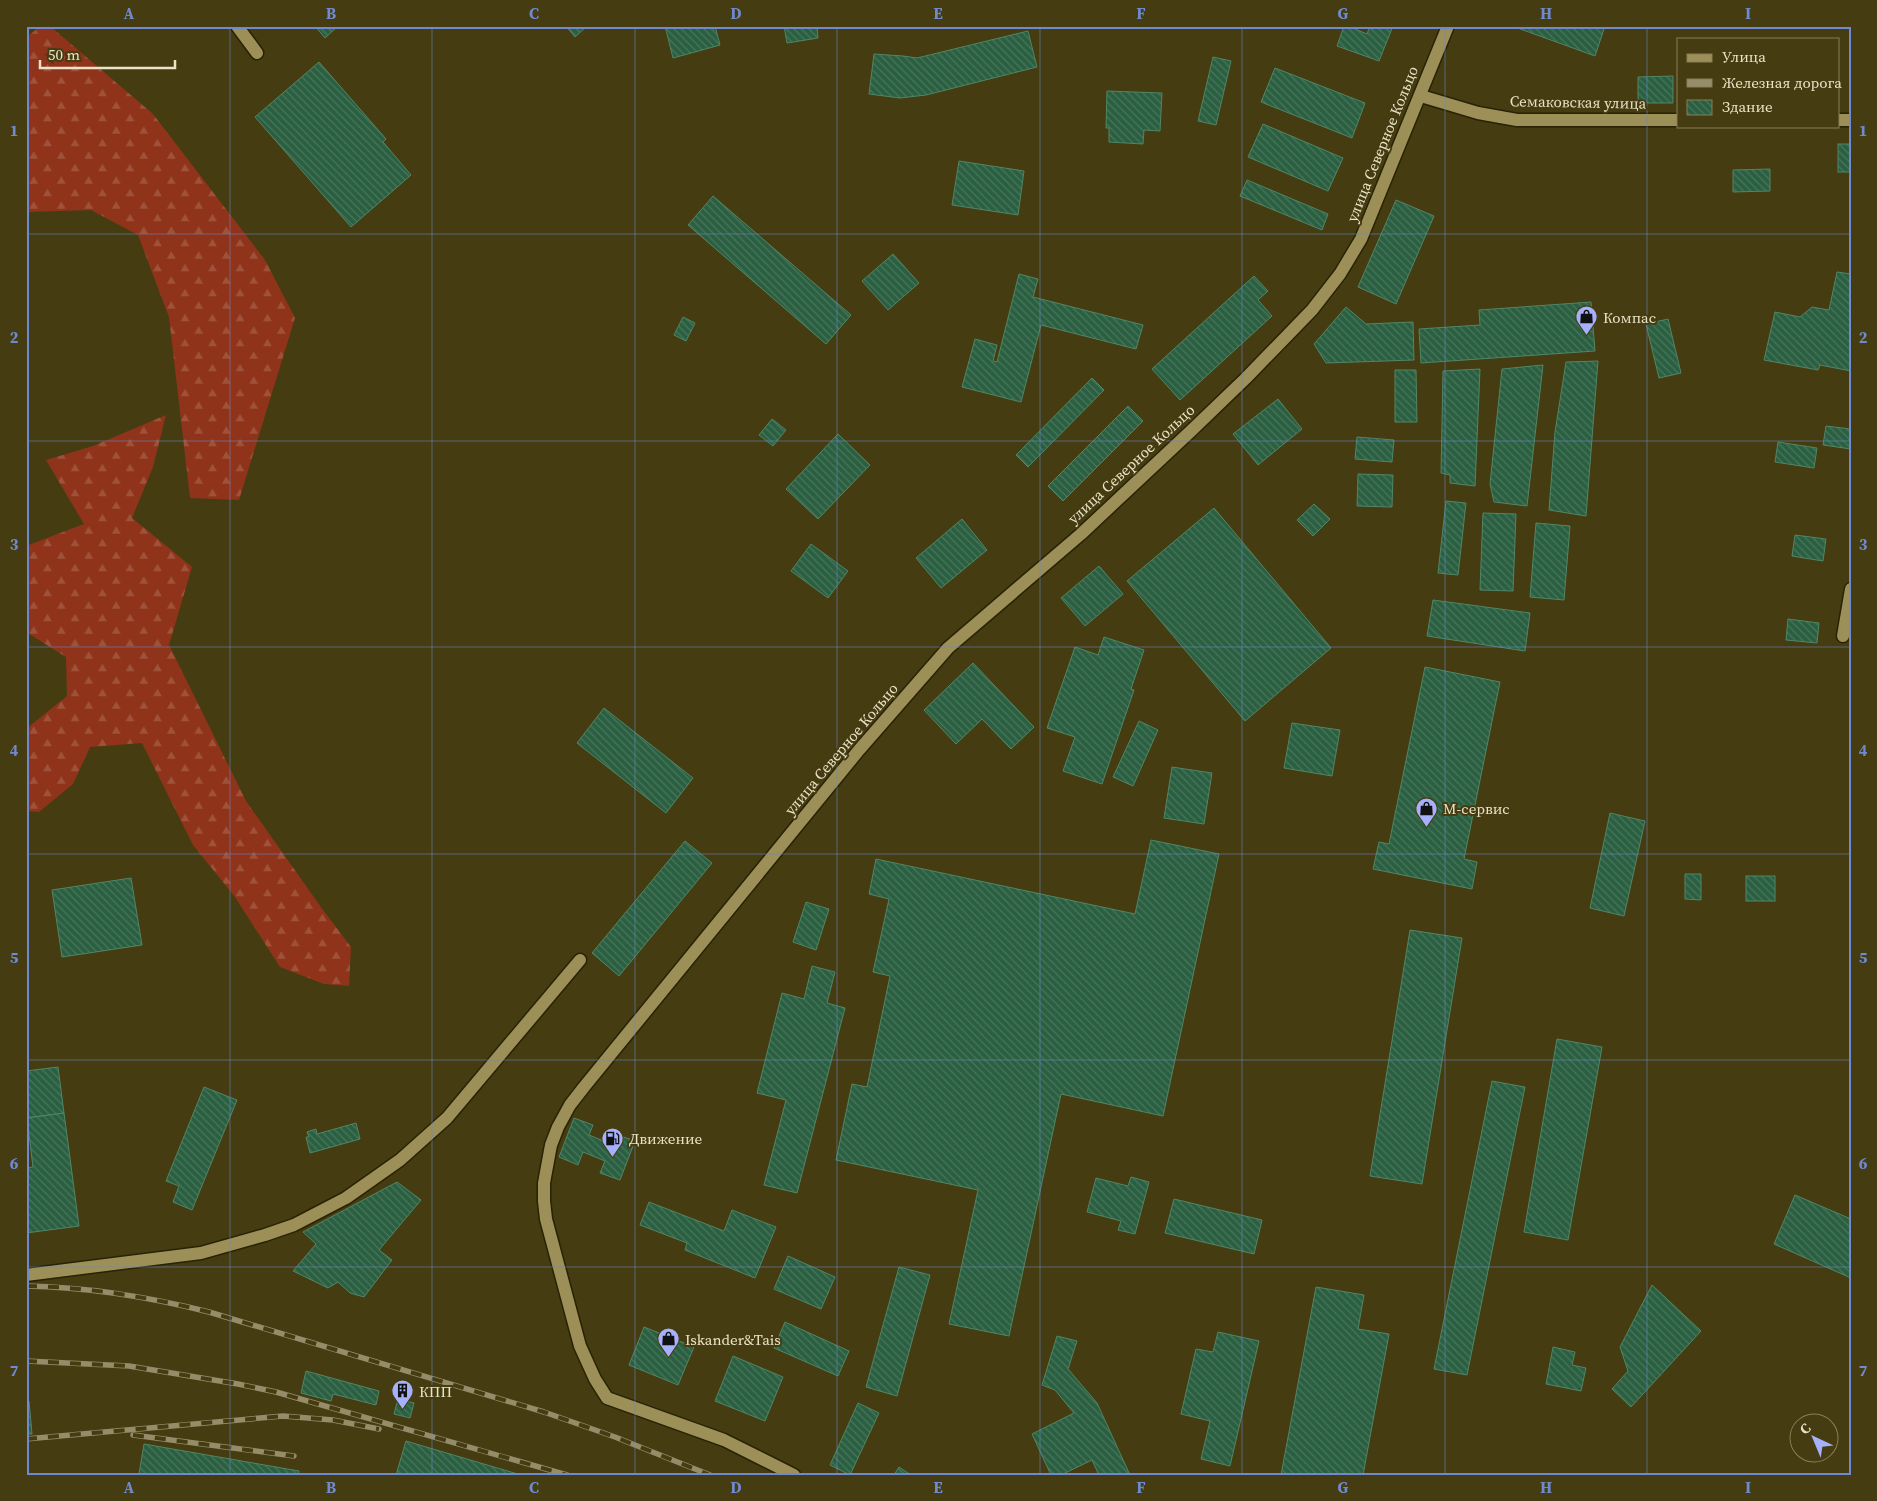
<svg xmlns="http://www.w3.org/2000/svg" width="1877" height="1501" font-family="'Source Serif 4',serif">
<defs>
<pattern id="forest-firs" width="22" height="20" patternUnits="userSpaceOnUse" patternTransform="scale(1.25)"><rect width="22" height="20" fill="#8f341a"/><path d="M5 1l3.5 6h-7zM16 11l3.5 6h-7z" fill="#9f513a"/></pattern>
<pattern id="building-back-hatch" width="6" height="6" patternUnits="userSpaceOnUse" patternTransform="scale(1.25)"><rect width="6" height="6" fill="#2a5f41"/><path d="M-1 5l2 2M0 0l6 6M5-1l2 2" fill="none" stroke="#49765b"/></pattern>
</defs>
<rect width="100%" height="100%" fill="#453c11"/>
<g fill="url(#forest-firs)">
<path d="M40 26H50L153 114 265 260 295 318 239 500 190 498 169 317 138 235 91 210 26 212V38Z"/>
<path d="M166 415 153 467 132 518 192 567 169 645 246 801 323 910 351 947 349 986 324 984 280 967 235 897 193 845 142 743 90 747 73 784 39 812 26 811V729L67 696 66 657 26 632V546L84 524 46 460 93 446Z"/>
</g>
<g fill="url(#building-back-hatch)" stroke="#518666">
<path d="M315 26H338L325 38Z"/>
<path d="M566 26H587L575 37Z"/>
<path d="M665 26H715L720 45 673 58Z"/>
<path d="M784 26H817L818 38 787 43Z"/>
<path d="M1344 26H1348L1367 34 1370 26H1393L1379 61 1337 46Z"/>
<path d="M1512 26H1605L1595 56Z"/>
<path d="M1028 31 1037 67 926 95 900 98 869 94 874 54 903 56 917 58Z"/>
<path d="M1213 57 1231 61 1216 125 1198 121Z"/>
<path d="M319 62 386 139 383 142 411 175 351 227 255 117Z"/>
<path d="M1275 68 1365 103 1352 138 1261 102Z"/>
<path d="M1673 76V103H1638V77Z"/>
<path d="M1107 91 1162 93 1160 131 1144 130 1143 144 1109 142V128H1106Z"/>
<path d="M1263 124 1343 158 1328 191 1248 157Z"/>
<rect x="1838" y="144" width="13" height="28"/>
<path d="M959 161 1024 171 1018 215 952 205Z"/>
<path d="M1770 169V191L1733 192V170Z"/>
<path d="M1247 180 1328 214 1322 230 1240 196Z"/>
<path d="M713 196 851 315 826 344 688 225Z"/>
<path d="M1396 200 1434 216 1396 304 1358 287Z"/>
<path d="M893 254 919 283 888 310 862 281Z"/>
<path d="M1837 272 1851 274V371L1820 365 1818 370 1764 360 1775 312 1800 317 1812 307 1829 310Z"/>
<path d="M1019 274 1038 279 1033 297 1143 325 1136 349 1041 325 1021 402 962 387 975 339 997 345 993 361 997 362Z"/>
<path d="M1254 276 1268 291 1258 300 1272 316 1180 400 1152 369Z"/>
<path d="M1591 302 1595 351 1421 363 1419 329 1480 325 1479 310Z"/>
<path d="M1346 307 1366 324 1413 322 1414 360 1326 363 1314 344Z"/>
<path d="M683 317 695 323 686 341 674 335Z"/>
<path d="M1668 319 1681 373 1659 378 1646 324Z"/>
<path d="M1598 361 1586 516 1549 510 1555 432 1566 362Z"/>
<path d="M1543 365 1527 506 1494 502 1490 484 1502 369Z"/>
<path d="M1480 369 1475 486 1450 483V475L1441 473 1443 371Z"/>
<path d="M1395 370H1416L1417 422H1395Z"/>
<path d="M1092 378 1104 390 1028 467 1016 455Z"/>
<path d="M1278 399 1302 429 1258 465 1233 434Z"/>
<path d="M1128 406 1143 421 1063 501 1048 486Z"/>
<path d="M772 419 786 430 773 446 759 435Z"/>
<path d="M1826 426 1851 429V449L1823 445Z"/>
<path d="M838 434 870 465 818 519 786 489Z"/>
<path d="M1357 437 1394 440 1392 462 1355 459Z"/>
<path d="M1778 442 1817 448 1814 468 1775 462Z"/>
<path d="M1358 474 1393 475 1392 507 1357 506Z"/>
<path d="M1446 501 1466 503 1458 575 1438 573Z"/>
<path d="M1314 504 1330 519 1313 536 1297 520Z"/>
<path d="M1214 508 1331 648 1245 721 1127 581Z"/>
<path d="M1483 513 1516 514 1513 591 1480 590Z"/>
<path d="M962 519 987 550 941 588 916 558Z"/>
<path d="M1536 523 1570 526 1564 600 1530 597Z"/>
<path d="M1795 535 1826 539 1823 561 1792 556Z"/>
<path d="M811 544 848 571 828 598 791 571Z"/>
<path d="M1099 566 1123 594 1085 626 1061 598Z"/>
<path d="M1433 600 1530 613 1525 651 1427 636Z"/>
<path d="M1788 619 1819 623 1817 643 1786 640Z"/>
<path d="M1104 637 1144 650 1131 689 1134 690 1102 784 1063 771 1075 737 1047 728 1075 647 1098 655Z"/>
<path d="M973 663 1034 727 1011 749 982 719 956 744 924 710Z"/>
<path d="M1425 667 1500 682 1464 859 1477 862 1472 889 1373 869 1379 842 1389 844Z"/>
<path d="M604 708 693 778 666 813 577 743Z"/>
<path d="M1139 721 1158 730 1133 786 1113 777Z"/>
<path d="M1292 723 1340 730 1332 776 1284 768Z"/>
<path d="M1172 767 1212 773 1204 824 1164 818Z"/>
<path d="M1610 813 1645 821 1624 916 1590 908Z"/>
<path d="M1151 840 1219 854 1163 1116 1061 1094 1009 1336 949 1324 978 1190 836 1160 852 1084 867 1087 890 976 873 972 889 899 869 894 876 859 1135 914Z"/>
<path d="M685 841 712 863 619 976 592 953Z"/>
<path d="M1685 874H1701V900L1685 899Z"/>
<rect x="1746" y="876" width="29" height="25"/>
<path d="M131 878 142 945 62 957 52 890Z"/>
<path d="M806 902 829 909 816 950 793 942Z"/>
<path d="M1410 930 1462 938 1422 1184 1370 1176Z"/>
<path d="M812 966 835 972 827 1003 845 1008 797 1193 764 1185 786 1100 757 1093 782 993 804 999Z"/>
<path d="M1557 1039 1602 1047 1568 1240 1524 1232Z"/>
<path d="M58 1067 64 1113 26 1118V1071Z"/>
<path d="M1492 1081 1525 1087 1467 1375 1434 1369Z"/>
<path d="M204 1087 237 1100 192 1210 173 1202 179 1186 166 1181Z"/>
<path d="M64 1113 79 1226 26 1233V1168L33 1167 27 1118Z"/>
<path d="M574 1118 593 1125 589 1135 611 1144 615 1134 635 1141 620 1180 600 1173 605 1161 583 1152 578 1165 559 1157Z"/>
<path d="M356 1123 360 1139 310 1153 306 1137H309L307 1132 316 1129 317 1134Z"/>
<path d="M1131 1177 1149 1182 1135 1234 1118 1230 1121 1221 1087 1212 1096 1178 1128 1186Z"/>
<path d="M397 1182 421 1200 379 1250 392 1260 364 1297 350 1293 338 1282 328 1288 293 1271 316 1244 303 1232Z"/>
<path d="M1795 1195 1851 1219V1278L1774 1244Z"/>
<path d="M1174 1199 1262 1220 1254 1254 1165 1233Z"/>
<path d="M649 1202 724 1231 732 1210 776 1227 755 1278 685 1250 687 1243 640 1225Z"/>
<path d="M788 1256 835 1277 821 1309 774 1289Z"/>
<path d="M899 1267 930 1275 897 1396 866 1387Z"/>
<path d="M1652 1285 1701 1331 1631 1407 1612 1389 1628 1371 1620 1347Z"/>
<path d="M1316 1287 1364 1295 1358 1329 1389 1334 1363 1475H1281Z"/>
<path d="M785 1322 849 1351 838 1376 774 1348Z"/>
<path d="M644 1327 694 1347 678 1385 629 1365Z"/>
<path d="M1218 1332 1259 1341 1230 1466 1201 1459 1210 1421 1181 1414 1196 1349 1213 1352Z"/>
<path d="M1057 1336 1077 1341 1068 1369 1097 1403 1130 1475H1099L1092 1460 1061 1475H1051L1032 1434 1074 1413 1055 1390 1042 1385Z"/>
<path d="M1553 1347 1575 1352 1572 1365 1586 1368 1581 1391 1546 1384Z"/>
<path d="M733 1356 783 1377 765 1421 715 1401Z"/>
<path d="M306 1371 379 1391 376 1405 333 1394 331 1401 301 1393Z"/>
<path d="M398 1399 414 1403 410 1418 394 1414Z"/>
<path d="M26 1401H29L32 1434H26Z"/>
<path d="M858 1403 879 1413 850 1475 830 1465Z"/>
<path d="M406 1441 521 1475H396Z"/>
<path d="M144 1444 299 1471 298 1475 139 1474Z"/>
<path d="M899 1467 911 1475H894Z"/>
</g>
<g fill="none" stroke-linecap="round" stroke-linejoin="round">
<defs>
<g id="minor">
<path d="M237 26 257 53"/>
<path d="M1421 96 1478 113 1517 120H1678"/>
<path d="M1838 120H1851"/>
<path d="M1843 636 1851 589"/>
<path d="M26 1275 201 1253 265 1235 294 1225 346 1198 400 1160 447 1118 580 960"/>
<path d="M794 1475 724 1440 607 1398 595 1379 580 1346 546 1219 544 1201V1183L551 1145 558 1127 570 1105 584 1087 859 750 948 648 1081 534 1193 429 1246 378 1312 310 1340 274 1361 239 1448 26"/>
</g>
</defs>
<use href="#minor" stroke="#292305" stroke-width="15"/>
<use href="#minor" stroke="#9c8f58" stroke-width="12"/>
<defs>
<g id="rail">
<path d="M26 1286C88 1287 149 1297 209 1312L544 1412 615 1437 710 1475"/>
<path d="M26 1361 129 1366 238 1384 276 1392 567 1475"/>
<path d="M133 1435 294 1456"/>
<path d="M26 1439 283 1416 333 1420 379 1429"/>
</g>
</defs>
<use href="#rail" stroke="#958d69" stroke-width="5.5"/>
<use href="#rail" stroke="#453c11" stroke-width="4" stroke-dasharray="11" stroke-linecap="butt"/>
</g>
<path fill="none" stroke="#6f8ad1" stroke-width="1" stroke-opacity="0.55" d="M230 26V1475M432 26V1475M635 26V1475M837 26V1475M1040 26V1475M1242 26V1475M1445 26V1475M1647 26V1475M26 234H1851M26 441H1851M26 647H1851M26 854H1851M26 1060H1851M26 1267H1851"/>
<defs>
<symbol id="shop-pin" viewBox="-11 -11 22 30"><path d="M0 17L-7.5 6A9.5 9.5 0 1 1 7.5 6Z" fill="#a5b1fc" stroke="#453c11"/><path d="M-5-2.5h2.3a2.7 3.5 0 0 1 5.4 0H5L5.5 6h-11ZM-1.5-2.5h3a1.5 2.3 0 0 0-3 0Z" fill="#111"/></symbol>
<symbol id="fuel-pin" viewBox="-11 -11 22 30"><path d="M0 17L-7.5 6A9.5 9.5 0 1 1 7.5 6Z" fill="#a5b1fc" stroke="#453c11"/><path d="M-5.5-6h7V0h2V4h1.3V-2.5L3-4.5l.8-.8L6-3V5H2.5V1h-1V6h-7ZM-4.2-4.7v3.2H.2V-4.7Z" fill="#111"/></symbol>
<symbol id="building-pin" viewBox="-11 -11 22 30"><path d="M0 17L-7.5 6A9.5 9.5 0 1 1 7.5 6Z" fill="#a5b1fc" stroke="#453c11"/><path d="M-4-6H4V6H1V3H-1V6H-4ZM-2.5-4.3h1.7v1.8h-1.7ZM.8-4.3h1.7v1.8H.8ZM-2.5-1h1.7V.8h-1.7ZM.8-1h1.7V.8H.8Z" fill="#111"/></symbol>
</defs>
<g fill-rule="evenodd">
<use href="#shop-pin" x="1574" y="304" width="25" height="34"/>
<use href="#shop-pin" x="1414" y="796" width="25" height="34"/>
<use href="#fuel-pin" x="600" y="1126" width="25" height="34"/>
<use href="#shop-pin" x="656" y="1326" width="25" height="34"/>
<use href="#building-pin" x="390" y="1378" width="25" height="34"/>
</g>
<g text-anchor="middle" dominant-baseline="central" stroke-width="4" stroke-linejoin="round" paint-order="stroke">
<g font-size="15" fill="#eae3c7" stroke="#453c11">
<text transform="translate(1578 102) rotate(1)">Семаковская улица</text>
<text transform="translate(1382 144) rotate(-68)">улица Северное Кольцо</text>
<text transform="translate(1131 464) rotate(-43)">улица Северное Кольцо</text>
<text transform="translate(841 749) rotate(-50)">улица Северное Кольцо</text>
</g>
<g font-size="15" fill="#eae3c7" stroke="#453c11" text-anchor="start">
<text x="1603" y="317">Компас</text>
<text x="1443" y="808">М-сервис</text>
<text x="629" y="1138">Движение</text>
<text x="685" y="1339">Iskander&amp;Tais</text>
<text x="419" y="1391">КПП</text>
</g>
</g>
<rect width="1877" height="1501" fill="none" stroke="#453c11" stroke-width="55"/>
<rect x="1677" y="38" width="162" height="90" fill="#453c11" stroke="#877f5a"/>
<rect x="1687" y="54" width="25" height="8" fill="#9c8f58" stroke="#877f5a"/>
<text x="1722" y="62" font-size="15" fill="#eae3c7">Улица</text>
<rect x="1687" y="79" width="25" height="8" fill="#958d69" stroke="#877f5a"/>
<text x="1722" y="88" font-size="15" fill="#eae3c7">Железная дорога</text>
<rect x="1687" y="100" width="25" height="15" fill="url(#building-back-hatch)" stroke="#877f5a"/>
<text x="1722" y="112" font-size="15" fill="#eae3c7">Здание</text>
<g transform="translate(1814 1438) rotate(316)"><circle r="24" fill="#453c11" stroke="#877f5a"/>
<path d="M0-4L9 19L0 12L-9 19Z" fill="#a5b1fc"/>
<text y="-8" font-size="14" font-weight="bold" text-anchor="middle" fill="#eae3c7">С</text>
</g>
<path d="M40 60v8h135v-8" fill="none" stroke="#eae3c7" stroke-width="2.5"/>
<text x="48" y="60" font-size="15" fill="#eae3c7" stroke="#453c11" stroke-width="4" paint-order="stroke">50 m</text>
<rect x="28" y="28" width="1822" height="1446" fill="none" stroke="#6f8ad1" stroke-width="2"/>
<g font-size="16" text-anchor="middle" font-weight="bold" fill="#6f8ad1">
<text x="129" y="19">A</text>
<text x="331" y="19">B</text>
<text x="534" y="19">C</text>
<text x="736" y="19">D</text>
<text x="938" y="19">E</text>
<text x="1141" y="19">F</text>
<text x="1343" y="19">G</text>
<text x="1546" y="19">H</text>
<text x="1748" y="19">I</text>
<text x="14" y="136">1</text>
<text x="1863" y="136">1</text>
<text x="14" y="343">2</text>
<text x="1863" y="343">2</text>
<text x="14" y="550">3</text>
<text x="1863" y="550">3</text>
<text x="14" y="756">4</text>
<text x="1863" y="756">4</text>
<text x="14" y="963">5</text>
<text x="1863" y="963">5</text>
<text x="14" y="1169">6</text>
<text x="1863" y="1169">6</text>
<text x="14" y="1376">7</text>
<text x="1863" y="1376">7</text>
<text x="129" y="1493">A</text>
<text x="331" y="1493">B</text>
<text x="534" y="1493">C</text>
<text x="736" y="1493">D</text>
<text x="938" y="1493">E</text>
<text x="1141" y="1493">F</text>
<text x="1343" y="1493">G</text>
<text x="1546" y="1493">H</text>
<text x="1748" y="1493">I</text>
</g>
</svg>
